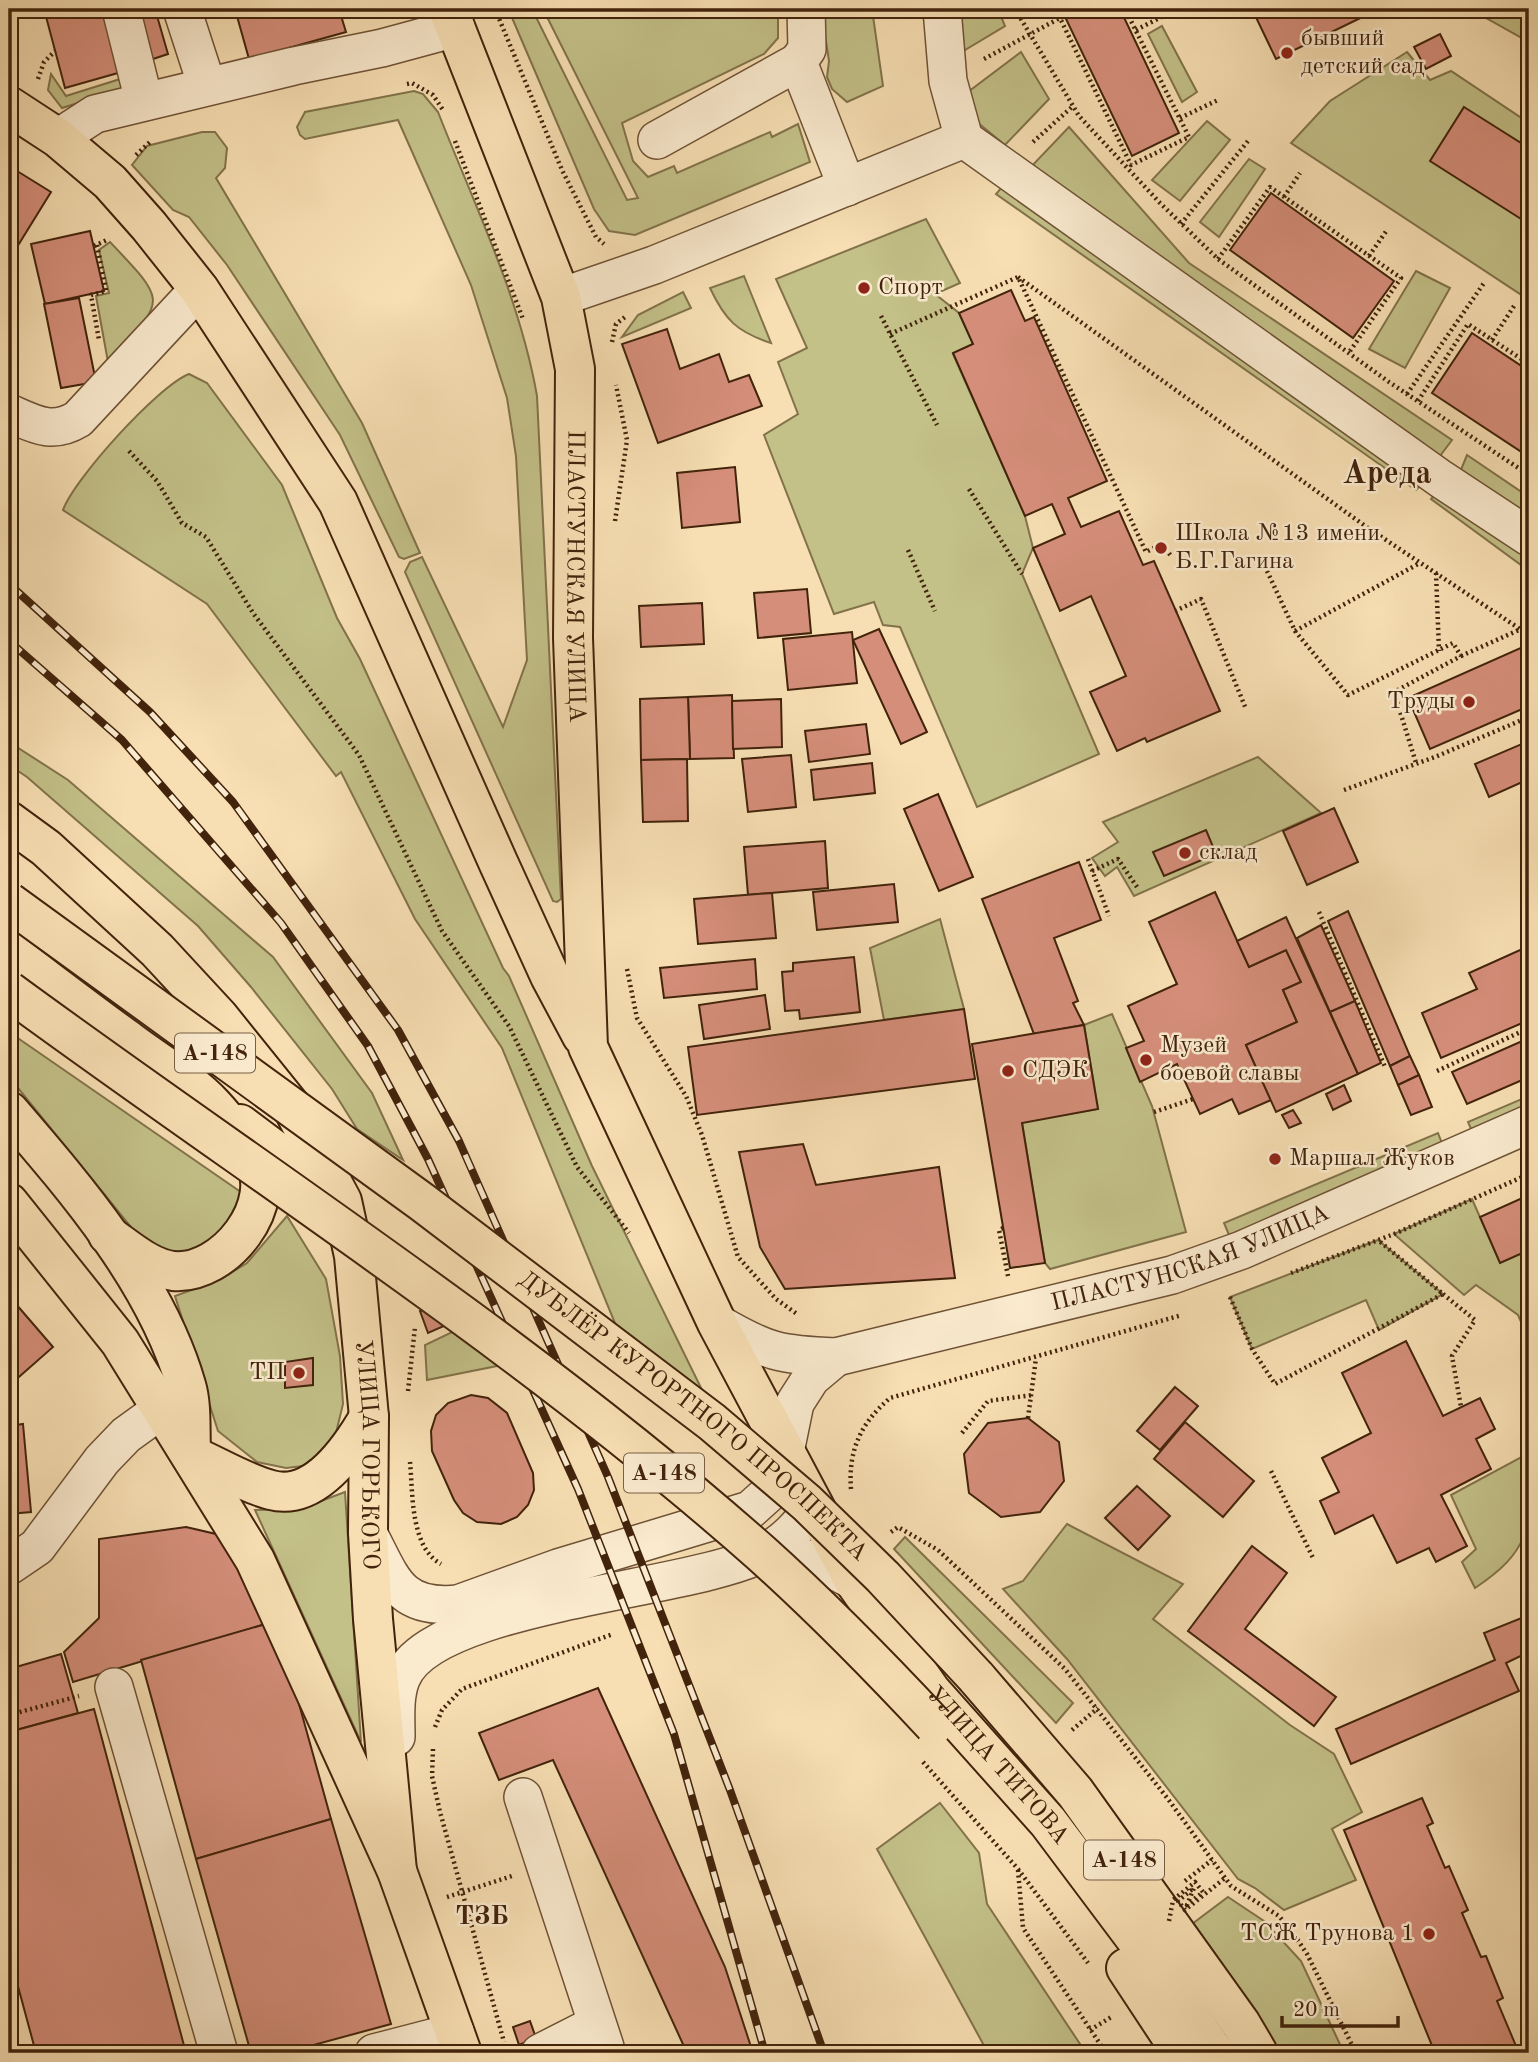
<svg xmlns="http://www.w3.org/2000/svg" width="1538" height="2062" font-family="'Old Standard TT',serif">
<rect width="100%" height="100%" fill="#f7dfb3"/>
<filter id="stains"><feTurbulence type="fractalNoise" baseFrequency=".00286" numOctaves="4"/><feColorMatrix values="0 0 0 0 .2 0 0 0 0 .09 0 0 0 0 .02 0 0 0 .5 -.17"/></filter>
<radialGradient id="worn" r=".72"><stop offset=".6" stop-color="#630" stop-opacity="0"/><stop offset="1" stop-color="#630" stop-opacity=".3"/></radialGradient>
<g fill="#c3c088" stroke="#82724a" stroke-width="2">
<path d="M516 9H532L627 200 638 198 543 9H778V38L764 54 622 123 633 161 648 177 674 166 677 173 770 132 772 137 798 124 810 162 635 235 609 231 594 209 510 13Z"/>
<path d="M821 9H872L883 86 847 102 832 89 827 77 829 61Z"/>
<path d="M961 9H998L1005 26 960 53Z"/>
<path d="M1470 9H1529V42Z"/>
<path d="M1162 26 1197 92 1182 102 1148 34Z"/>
<path d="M1021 52 1049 99 1005 145 972 118 968 92Z"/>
<path d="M1407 52 1430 80 1451 71 1529 123V300L1291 143 1330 101Z"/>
<path d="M51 74 66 96 133 75 132 86 62 108 48 90Z"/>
<path d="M414 91 423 94 438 112C474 204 520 298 537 396L561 899 557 902 553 901 405 572 410 562 422 557 503 727 527 660 516 456 507 398 471 285 398 120 305 139 300 135 297 127 305 112Z"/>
<path d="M1207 121 1230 140 1180 201 1152 180Z"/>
<path d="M1069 127 1189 263 1452 440 1437 460 1026 172Z"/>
<path d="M202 132H215L227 148 225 168 216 178 362 423 420 553 404 559 399 557 340 435 227 265 189 217 173 210 132 165 147 146Z"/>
<path d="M1249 159 1265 169 1219 237 1200 222Z"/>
<path d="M1008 180 1427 479 1416 490 996 194Z"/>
<path d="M926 219 960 283 935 294 959 313 973 344 953 354 1025 516 1033 548 1022 574 1099 754 977 807 900 627 883 625 874 602 834 614 764 435 798 414 778 362 807 348 776 279Z"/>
<path d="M110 242C170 305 165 299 108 362L96 296 109 293 99 250Z"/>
<path d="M1416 271 1450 288 1405 368 1369 349Z"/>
<path d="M744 276 771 343C737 332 725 320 710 288Z"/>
<path d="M683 292 691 308 622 337 638 315Z"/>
<path d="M189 374 207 383 282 485 337 618 360 659 503 968 509 976 592 1166 704 1394 619 1333 502 1048 415 919 341 772 336 776 207 604 63 510C74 479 158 386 189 374Z"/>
<path d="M1467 455 1529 497V525L1458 477Z"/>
<path d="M1441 487 1529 548V571L1431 499Z"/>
<path d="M9 742 68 780 273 957 372 1093 403 1160 357 1129 332 1089 251 987 198 926 27 777 9 765Z"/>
<path d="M1258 757 1321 813 1134 896 1117 867 1105 876 1092 858 1118 842 1103 822Z"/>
<path d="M940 919 964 1009 884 1020 870 948Z"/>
<path d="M1112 1014 1152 1106 1186 1232 1050 1269 1045 1263 1022 1122 1098 1109 1084 1025Z"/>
<path d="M9 1032 248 1197 242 1248 152 1253 9 1077Z"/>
<path d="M1529 1096V1114L1475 1138 1468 1122Z"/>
<path d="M1438 1133 1443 1146 1229 1235 1224 1223Z"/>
<path d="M1472 1199 1500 1263 1529 1250V1340L1518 1315 1476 1285 1464 1295 1394 1234Z"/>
<path d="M287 1216 326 1279 340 1356 343 1404 335 1437 324 1450 303 1466 286 1468 257 1462 218 1431 175 1296 221 1279 247 1263Z"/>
<path d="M1378 1240 1443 1294 1379 1330 1366 1300 1252 1349 1230 1297Z"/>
<path d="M473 1322 502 1365 427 1380 425 1345Z"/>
<path d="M1529 1453C1529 1521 1538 1546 1475 1588L1462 1562 1476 1549 1451 1495Z"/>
<path d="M345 1492 361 1742 255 1510 300 1509Z"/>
<path d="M1067 1524 1183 1584 1153 1619 1290 1725 1334 1754 1362 1812 1332 1829 1356 1880 1284 1910 1255 1888 1238 1879 1067 1659 1003 1589 1023 1581Z"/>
<path d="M905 1537 1073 1703 1056 1723 894 1549Z"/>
<path d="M940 1803 979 1853 987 1904 1086 2053H988L877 1849Z"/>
<path d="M1228 1897 1264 1921 1301 1961 1344 2053H1275L1192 1924Z"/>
</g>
<g fill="#d58e7a" stroke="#42230b" stroke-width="2">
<path d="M44 9H109L125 71 65 88Z"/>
<path d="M131 9H155L168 54 144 62Z"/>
<path d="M235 9H339L346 32 249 59Z"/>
<path d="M1087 9H1120L1179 133 1132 156 1066 19Z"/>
<path d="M1252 9H1379L1276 59Z"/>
<path d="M1440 34 1451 56 1426 69 1414 47Z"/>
<path d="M1464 107 1529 148V224L1430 161Z"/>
<path d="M9 166 51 192 9 260Z"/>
<path d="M1271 193 1394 281 1353 338 1230 250Z"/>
<path d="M90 231 104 291 45 304 31 244Z"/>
<path d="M1011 290 1025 321 1034 317 1107 481 1068 498 1081 527 1119 511 1143 565 1154 561 1220 711 1147 742 1145 738 1117 751 1090 692 1126 676 1091 596 1060 611 1033 548 1065 534 1052 504 1025 516 953 353 973 344 959 313Z"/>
<path d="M79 298 96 382 61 388 44 304Z"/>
<path d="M667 329 680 369 719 354 729 382 749 375 762 406 658 443 622 344Z"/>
<path d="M1472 333 1529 371V457L1432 393Z"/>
<path d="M735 467 740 522 682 528 677 473Z"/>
<path d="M807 589 811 633 758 638 754 593Z"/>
<path d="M702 603 704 644 641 647 639 606Z"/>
<path d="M879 629 927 732 901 744 853 640Z"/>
<path d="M852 632 857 683 788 690 783 639Z"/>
<path d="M1525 646 1529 657V706L1430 749 1408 698Z"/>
<path d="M732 695 734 758 690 759 688 697Z"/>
<path d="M688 697 690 759 641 760 640 699Z"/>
<path d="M781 699 782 747 733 749 732 701Z"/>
<path d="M866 724 870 754 809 762 805 731Z"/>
<path d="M1529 741V779L1489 797 1475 764Z"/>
<path d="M791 755 796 807 748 812 742 759Z"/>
<path d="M687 759 688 821 643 822 641 760Z"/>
<path d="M872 763 875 793 814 800 811 770Z"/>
<path d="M938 794 973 877 939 891 904 809Z"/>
<path d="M1334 808 1358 862 1307 885 1283 831Z"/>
<path d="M1206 830 1216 854 1164 876 1153 852Z"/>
<path d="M825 841 828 888 748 895 744 847Z"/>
<path d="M1079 862 1101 920 1054 938 1078 1001 1073 1003 1084 1025 1034 1034 982 899Z"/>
<path d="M894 884 898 922 817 930 813 892Z"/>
<path d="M1215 892 1249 967 1286 950 1301 982 1283 990 1297 1022 1246 1045 1271 1100 1239 1114 1232 1099 1200 1114 1177 1064 1140 1082 1126 1048 1144 1041 1128 1006 1177 984 1149 922Z"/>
<path d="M772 893 776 938 698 944 694 899Z"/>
<path d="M1348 911 1410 1056 1390 1066 1328 921Z"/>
<path d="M1286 917 1358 1074 1276 1112 1246 1045 1297 1022 1283 990 1301 982 1286 950 1249 967 1237 941Z"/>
<path d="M1321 925 1355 1001 1330 1012 1297 938Z"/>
<path d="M1529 946V1020L1441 1058 1422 1013 1477 989 1469 973Z"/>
<path d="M854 957 860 1012 800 1019 799 1010 785 1011 782 972 793 971V963Z"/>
<path d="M755 959 757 989 664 998 660 968Z"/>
<path d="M765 995 770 1029 704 1039 699 1005Z"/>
<path d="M1355 1001 1381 1063 1358 1074 1330 1012Z"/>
<path d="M964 1009 975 1079 697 1115 688 1047Z"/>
<path d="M1084 1025 1098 1109 1022 1123 1045 1263 1010 1268 972 1044Z"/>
<path d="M1529 1038V1077L1467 1104 1452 1072Z"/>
<path d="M1410 1056 1419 1075 1398 1085 1390 1066Z"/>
<path d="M1419 1075 1432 1107 1411 1115 1398 1085Z"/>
<path d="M1344 1085 1351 1101 1333 1110 1326 1094Z"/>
<path d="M1293 1110 1301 1123 1289 1128 1282 1115Z"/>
<path d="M803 1144 816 1185 939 1167 955 1278 785 1289 760 1247 739 1152Z"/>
<path d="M1529 1195V1250L1500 1263 1480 1217Z"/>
<path d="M9 1296 53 1347 11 1384 9 1381Z"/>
<path d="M443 1302 453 1322 428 1333 420 1311Z"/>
<path d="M1406 1341 1443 1416 1480 1398 1495 1429 1476 1439 1491 1469 1441 1495 1467 1546 1436 1562 1429 1548 1397 1563 1373 1515 1335 1534 1320 1501 1339 1492 1322 1458 1371 1433 1342 1373Z"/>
<path d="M313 1358V1385L285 1388V1362Z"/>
<path d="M1175 1387 1198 1406 1160 1450 1137 1431Z"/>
<path d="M471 1395 488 1398 507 1413 533 1473 534 1490 528 1505 517 1517 501 1524 477 1522 463 1513 454 1500 432 1451 431 1431 436 1415 448 1403Z"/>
<path d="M1028 1418 1059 1442 1064 1481 1040 1512 1001 1517 969 1493 964 1454 988 1423Z"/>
<path d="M1185 1422 1254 1481 1223 1517 1154 1459Z"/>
<path d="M23 1424 31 1512 9 1514V1426Z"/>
<path d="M1137 1486 1170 1516 1138 1550 1105 1518Z"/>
<path d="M186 1527 216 1534 235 1550 276 1621 73 1682 64 1652 99 1618V1539Z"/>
<path d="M1252 1546 1287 1573 1245 1629 1336 1697 1314 1726 1188 1631Z"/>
<path d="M1524 1617 1529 1629V1652L1506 1663 1519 1691 1351 1764 1336 1729 1495 1660 1484 1633Z"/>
<path d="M276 1621 331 1819 196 1859 141 1660Z"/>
<path d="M61 1654 78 1713 9 1732V1669Z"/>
<path d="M598 1688 725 1967 753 2053H687L553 1760 499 1780 479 1733Z"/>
<path d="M94 1709 186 2053H36L9 1953V1732Z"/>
<path d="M1422 1798 1433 1823 1427 1826 1445 1868 1449 1866 1468 1910 1462 1913 1481 1957 1486 1956 1503 1998 1497 2001 1519 2053H1435L1344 1830Z"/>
<path d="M331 1819 391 2024 284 2053H251L196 1859Z"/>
<path d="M530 2021 536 2038 519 2045 513 2027Z"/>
</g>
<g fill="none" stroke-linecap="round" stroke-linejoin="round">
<defs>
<g id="minor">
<path d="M121 9 144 101"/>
<path d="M182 9 207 86"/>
<path d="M806 9 807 49 798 62 847 187"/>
<path d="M942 9 948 81 964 139 1441 479 1529 537"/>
<path d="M58 138 95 114 294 66 382 48 456 28"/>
<path d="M657 140 798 62"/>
<path d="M561 297 654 265 964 139"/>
<path d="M9 413C34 424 52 435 78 419L199 289"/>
<path id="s1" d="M717 1323C766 1352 780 1355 836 1357L1172 1275 1242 1250 1529 1124"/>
<path d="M368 1533C392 1578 398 1610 458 1604L558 1568 750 1510 770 1492 785 1452 795 1403 811 1378 836 1357"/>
<path d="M766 1552 815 1560 854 1581"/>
<path d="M9 1566 37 1547 102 1460 126 1435 162 1409"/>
<path d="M114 1687 219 2053"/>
<path d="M396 1737C396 1718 394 1697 401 1679 431 1601 698 1591 767 1551 787 1540 800 1525 813 1507"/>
<path d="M523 1797 605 2047"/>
<path d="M374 2053 455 2032"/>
<path d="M540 2053 595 2025"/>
</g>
<g id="major">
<path id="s2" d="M448 9 561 297 575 369 573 638 588 1047 717 1323 854 1581 931 1691 1048 1822 1141 1946 1215 2053"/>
<path d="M9 106 58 138 110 182 149 226 199 289 338 502 498 862 550 976 582 1036"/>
<path id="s3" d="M9 821 46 848 157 950 219 1017 293 1109 342 1201 354 1256 369 1417 368 1533 373 1619 397 1871"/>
<path d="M9 951C49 981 88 1011 128 1040 155 1061 190 1080 213 1105 227 1120 241 1139 252 1156 282 1203 224 1276 173 1271 149 1268 128 1249 108 1235"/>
<path d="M9 1111C78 1191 156 1282 186 1385 192 1404 190 1429 191 1449"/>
<path d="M240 1124 332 1193"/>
<path d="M9 1203 120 1342 255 1560 397 1871 462 2053"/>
<path d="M191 1455C217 1466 244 1483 271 1490 315 1502 351 1448 369 1417"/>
<path d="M976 1677 1075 1792 1241 2024 1258 2053"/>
<path d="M1126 1968 1182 2053"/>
</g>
</defs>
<use href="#minor" stroke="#6f5235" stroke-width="40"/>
<use href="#major" stroke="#42230b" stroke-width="42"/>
<g stroke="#42230b" stroke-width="4.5" stroke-dasharray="2 3.5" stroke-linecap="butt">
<path d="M495 9 562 170 596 237 604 244"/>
<path d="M1015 9 1079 116 1160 203 1218 259 1389 382 1529 475"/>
<path d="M1077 9 1060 18 1131 165 1189 137 1125 9"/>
<path d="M1136 30 1173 11"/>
<path d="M984 59 1060 18"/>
<path d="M38 79 44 62 55 51"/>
<path d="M407 84 412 83 433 95 443 110"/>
<path d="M1180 118 1218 100"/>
<path d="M455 141 523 319"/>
<path d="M1033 142 1073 106"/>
<path d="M136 155 150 142"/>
<path d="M1284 197 1300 173"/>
<path d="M1181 224 1248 141"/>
<path d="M97 245 106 291 91 295 99 340"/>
<path d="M94 246 109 239"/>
<path d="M1369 256 1387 230"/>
<path d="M1218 259 1270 187 1401 278 1350 351"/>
<path d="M1018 277 1368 528 1529 635"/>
<path d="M881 316 937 425"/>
<path d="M890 334 1018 277 1146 552 1162 544 1171 556"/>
<path d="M1492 340 1514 306"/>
<path d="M612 342 616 324 625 317"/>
<path d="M1407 394 1484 283"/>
<path d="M1418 401 1468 324 1529 364"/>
<path d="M129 451 157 481 182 523 206 537 253 613 359 755 442 931 509 1026 577 1167 629 1233"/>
<path d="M969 489 1022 574"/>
<path d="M615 521 627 440 616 385"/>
<path d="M908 550 935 611"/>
<path d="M1267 571 1295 631 1348 695 1453 643 1461 656 1394 692 1416 763"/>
<path d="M1436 573 1439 651"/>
<path d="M1175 611 1201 599 1246 709"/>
<path d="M1295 631 1420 563"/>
<path d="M1461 656 1521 629"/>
<path d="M1344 790 1435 757 1529 717"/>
<path d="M1088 859 1109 916"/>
<path d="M1092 871 1118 859 1137 887"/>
<path d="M1319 912 1385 1067"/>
<path d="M627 969 637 1018 686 1096 702 1135 738 1257 776 1299 797 1314"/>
<path d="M1437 1071 1529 1028"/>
<path d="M1154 1112 1193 1099"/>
<path d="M1003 1228 999 1230 1008 1276"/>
<path d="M1291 1273 1394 1234 1529 1174"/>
<path d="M1443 1294 1475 1320 1452 1356 1461 1407"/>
<path d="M1230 1297 1252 1349 1275 1384 1443 1294 1378 1240"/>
<path d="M408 1391 415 1327"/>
<path d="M1028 1418 1036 1358"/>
<path d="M962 1433 988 1401 1032 1395"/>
<path d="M410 1462C413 1493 410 1547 441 1564"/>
<path d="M1271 1471 1314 1560"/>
<path d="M851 1489C848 1450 861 1423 890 1398L1182 1315"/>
<path d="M891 1532 898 1527 938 1550 1065 1669 1168 1799 1231 1886 1279 1916 1293 1933 1307 1954 1356 2053"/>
<path d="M9 1715 79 1696"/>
<path d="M435 1727 442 1710 462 1689 613 1634"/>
<path d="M1072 1730 1098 1708"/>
<path d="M433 1749 432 1776 440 1812 504 2042"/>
<path d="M923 1762 1018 1869 1088 1963"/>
<path d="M1018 1870 1023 1928 1106 2053"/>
<path d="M1185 1881 1212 1860"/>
<path d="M447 1897 512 1876"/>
<path d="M1090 2030 1113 2016"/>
</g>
<use href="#minor" stroke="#faeace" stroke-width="37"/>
<use href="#major" stroke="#f7dfb3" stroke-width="38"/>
<defs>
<g id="rail">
<path d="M9 584 150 712 233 802 398 1030 459 1141 608 1477 730 1790 824 2053"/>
<path d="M9 641 122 740 281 923 368 1046 428 1159 578 1489 674 1734 765 2053"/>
</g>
</defs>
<use href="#rail" stroke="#42230b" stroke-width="8"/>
<use href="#rail" stroke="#faeace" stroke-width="5" stroke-dasharray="16" stroke-linecap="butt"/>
<defs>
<g id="major-bridge">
<path id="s4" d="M9 902 422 1202 712 1422 807 1503 883 1577 976 1677"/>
<path d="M9 991C261 1176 526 1345 761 1553 821 1607 878 1665 934 1725"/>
</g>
</defs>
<use href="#major-bridge" stroke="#42230b" stroke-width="42" stroke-linecap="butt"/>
<path stroke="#42230b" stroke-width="4.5" stroke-dasharray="2 3.5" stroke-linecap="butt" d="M1169 1921 1173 1900 1195 1882 1203 1892 1187 1905 1194 1888 1178 1901 1185 1910 1225 1878"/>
<use href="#major-bridge" stroke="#f7dfb3" stroke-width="38"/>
</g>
<g fill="#8f2418" stroke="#faeace" stroke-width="2.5">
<circle cx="1287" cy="53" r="7"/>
<circle cx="864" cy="288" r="7"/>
<circle cx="1161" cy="548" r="7"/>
<circle cx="1469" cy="702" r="7"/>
<circle cx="1185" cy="853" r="7"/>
<circle cx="1146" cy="1060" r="7"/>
<circle cx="1008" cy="1071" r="7"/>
<circle cx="1275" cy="1159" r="7"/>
<circle cx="299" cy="1373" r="7"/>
<circle cx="1429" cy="1934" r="7"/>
</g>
<g text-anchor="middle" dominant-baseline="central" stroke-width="5" stroke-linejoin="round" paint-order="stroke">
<g fill="#faeace" stroke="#795f46" stroke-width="2">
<rect x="175" y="1033.5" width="80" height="39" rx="5"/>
<rect x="624" y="1453.5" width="80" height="39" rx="5"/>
<rect x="1084" y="1840.5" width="80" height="39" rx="5"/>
</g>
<g font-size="23" font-weight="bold" fill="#42230b">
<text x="215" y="1053">А-148</text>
<text x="664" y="1473">А-148</text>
<text x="1124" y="1860">А-148</text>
</g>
<g font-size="24" fill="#42230b" stroke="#faeace" text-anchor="start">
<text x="1301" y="39">бывший<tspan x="1301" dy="28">детский сад</tspan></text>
<text x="878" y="288">Спорт</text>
<text x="1175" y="534">Школа №13 имени<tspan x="1175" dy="28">Б.Г.Гагина</tspan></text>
<text x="1455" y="702" text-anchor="end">Труды</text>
<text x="1199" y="853">склад</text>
<text x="1160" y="1046">Музей<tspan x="1160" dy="28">боевой славы</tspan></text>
<text x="1022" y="1071">СДЭК</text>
<text x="1289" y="1159">Маршал Жуков</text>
<text x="285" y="1373" text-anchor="end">ТП</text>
<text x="1415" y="1934" text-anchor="end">ТСЖ Трунова 1</text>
</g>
<g font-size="24" fill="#42230b" stroke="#faeace">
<text stroke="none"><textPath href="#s2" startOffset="590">ПЛАСТУНСКАЯ УЛИЦА</textPath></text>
<text stroke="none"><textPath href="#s1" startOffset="494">ПЛАСТУНСКАЯ УЛИЦА</textPath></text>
<text stroke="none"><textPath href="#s4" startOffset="856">ДУБЛЁР КУРОРТНОГО ПРОСПЕКТА</textPath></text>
<text stroke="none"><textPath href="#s3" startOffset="766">УЛИЦА ГОРЬКОГО</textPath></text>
<text stroke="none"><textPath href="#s2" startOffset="1892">УЛИЦА ТИТОВА</textPath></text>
</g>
<g font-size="26" font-weight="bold" fill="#42230b" stroke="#faeace">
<text x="482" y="1917">ТЗБ</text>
</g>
<g font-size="32" font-weight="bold" fill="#42230b" stroke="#faeace">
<text x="1387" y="475">Ареда</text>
</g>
</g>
<rect width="1538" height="2062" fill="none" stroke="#f7dfb3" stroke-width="35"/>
<rect x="10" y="10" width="1517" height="2041" fill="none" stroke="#42230b" stroke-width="3.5"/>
<rect x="18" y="18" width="1503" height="2027" fill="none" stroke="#42230b" stroke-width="2"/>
<path d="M1282 2016v10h116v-10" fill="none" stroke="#42230b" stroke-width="3.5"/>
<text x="1293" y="2016" font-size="21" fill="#42230b" stroke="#faeace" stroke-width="5" paint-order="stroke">20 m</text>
<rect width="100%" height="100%" filter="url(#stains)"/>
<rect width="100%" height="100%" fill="url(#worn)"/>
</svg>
